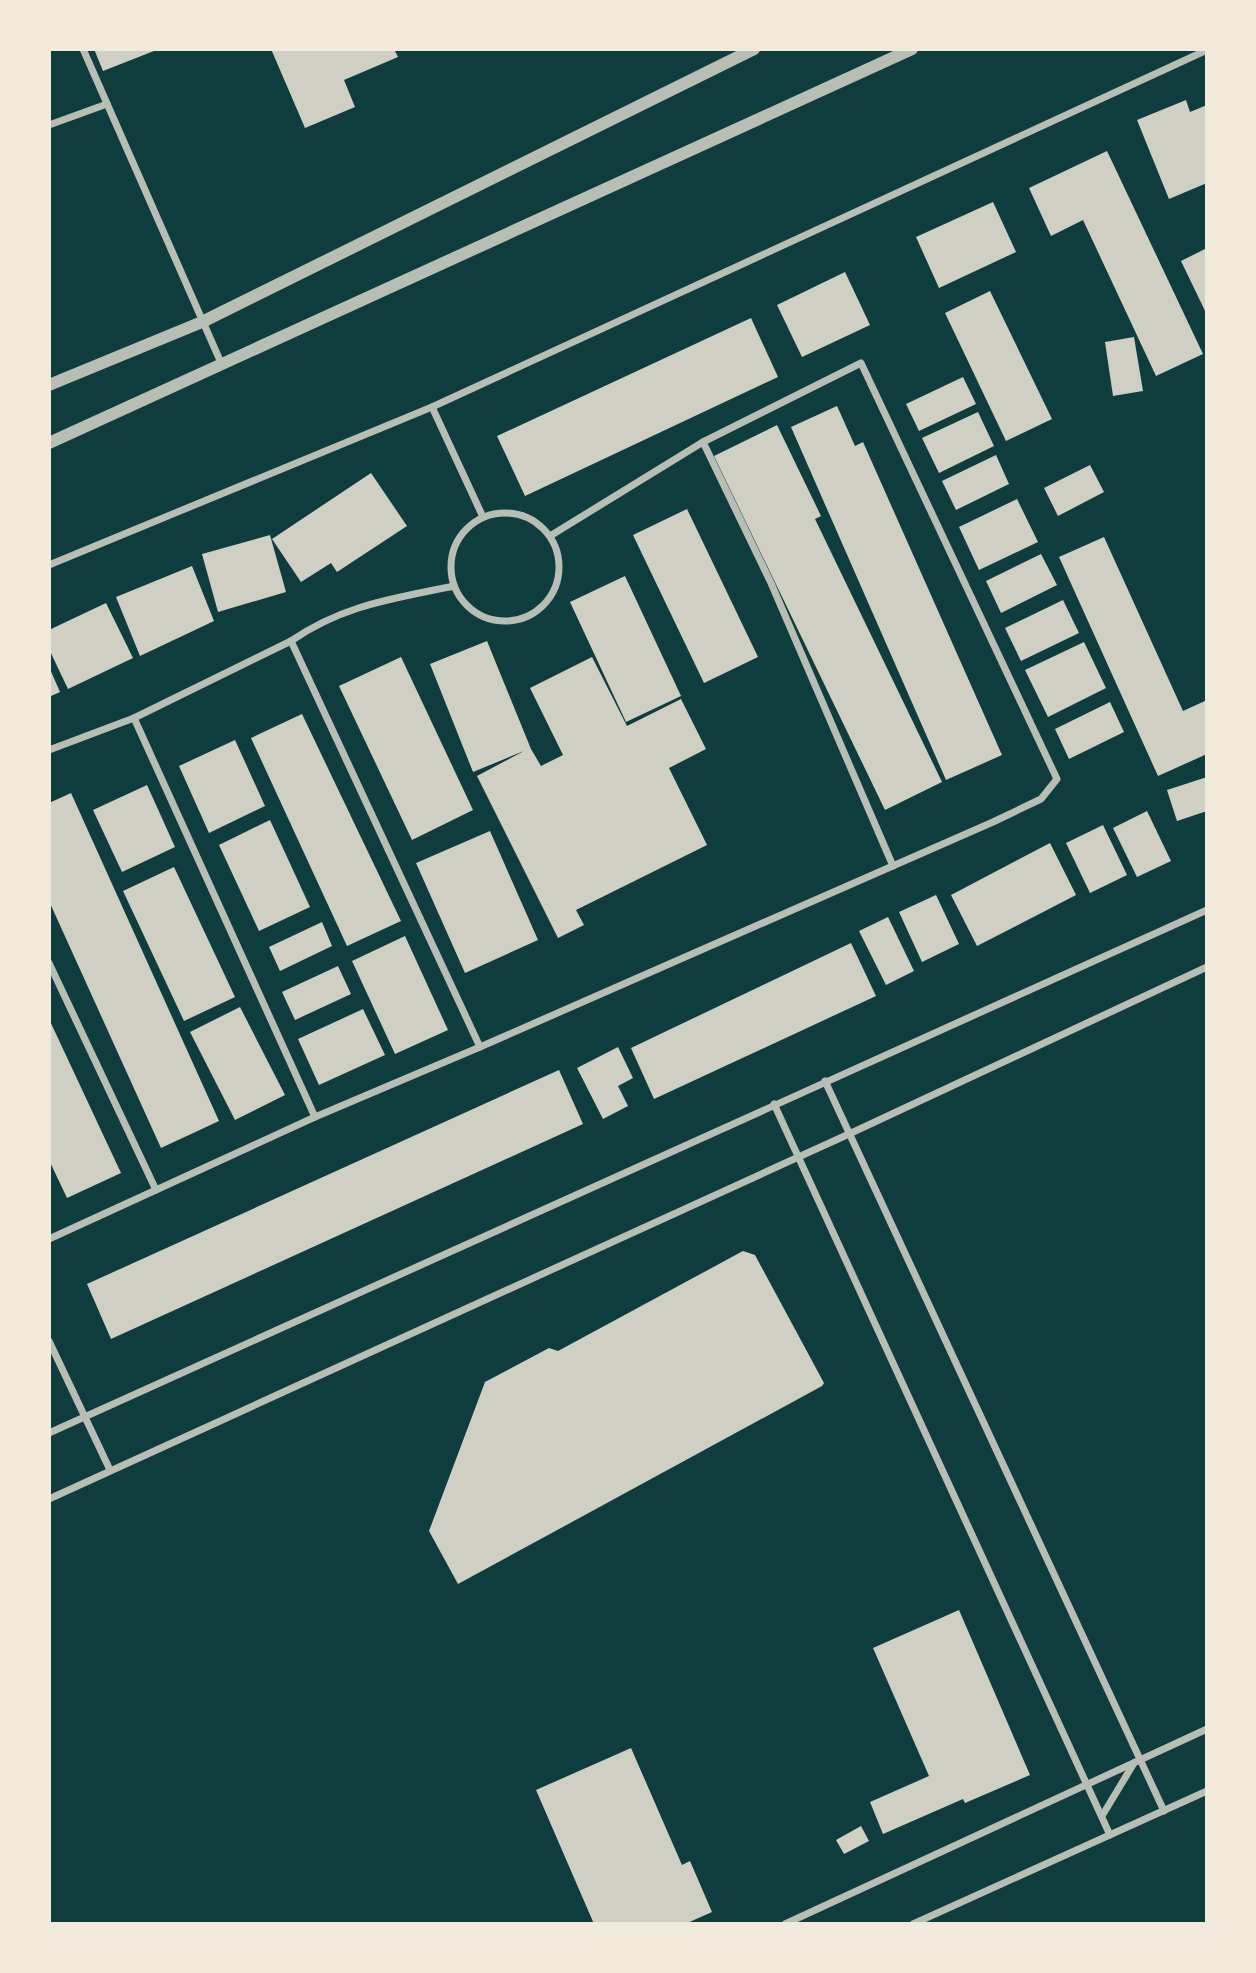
<svg xmlns="http://www.w3.org/2000/svg" width="1256" height="1973" font-family="Montserrat,sans-serif">
<rect width="100%" height="100%" fill="#0f3d3e"/>
<g fill="#cfcfc3">
<path d="M94 49H159L103 71Z"/>
<path d="M271 49H394L398 57 344 80 355 107 305 128Z"/>
<path d="M1186 100 1190 112 1207 105V183L1169 199 1137 120Z"/>
<path d="M1107 151 1203 354 1156 376 1083 220 1051 236 1029 188Z"/>
<path d="M993 202 1016 252 939 288 916 237Z"/>
<path d="M1207 248V315L1181 261Z"/>
<path d="M845 272 870 325 802 357 777 305Z"/>
<path d="M990 291 1052 419 1006 441 945 313Z"/>
<path d="M751 318 778 377 525 496 497 436Z"/>
<path d="M1134 337 1143 391 1113 396 1105 342Z"/>
<path d="M963 377 976 404 919 431 906 404Z"/>
<path d="M837 406 855 446 863 442 1002 755 946 780 791 427Z"/>
<path d="M978 412 994 446 939 473 922 438Z"/>
<path d="M777 425 821 516 815 519 942 782 885 810 714 456Z"/>
<path d="M996 455 1009 484 956 510 942 481Z"/>
<path d="M1090 465 1104 492 1058 516 1044 488Z"/>
<path d="M371 473 407 526 337 572 331 563 301 582 272 539Z"/>
<path d="M1017 499 1038 542 979 570 959 527Z"/>
<path d="M687 509 758 657 704 683 633 535Z"/>
<path d="M270 535 286 592 218 612 202 554Z"/>
<path d="M1104 537 1183 711 1207 700V754L1158 776 1059 557Z"/>
<path d="M1041 554 1057 585 1001 613 986 581Z"/>
<path d="M192 566 214 621 140 656 116 597Z"/>
<path d="M625 576 681 696 626 722 570 602Z"/>
<path d="M1063 600 1079 633 1021 661 1005 628Z"/>
<path d="M106 603 133 658 68 689 49 649V630Z"/>
<path d="M487 641 531 749 541 766 563 755 530 688 592 657 627 726 681 699 706 749 669 768 707 845 576 910 584 925 558 938 477 776 524 751 473 772 430 664Z"/>
<path d="M1084 642 1106 688 1048 717 1025 670Z"/>
<path d="M401 657 473 810 412 840 339 686Z"/>
<path d="M49 667 60 692 49 697Z"/>
<path d="M1110 702 1124 732 1069 759 1055 729Z"/>
<path d="M302 714 401 921 347 946 251 738Z"/>
<path d="M235 740 265 806 209 833 179 766Z"/>
<path d="M1207 777V811L1177 821 1167 790Z"/>
<path d="M147 785 175 847 122 872 93 810Z"/>
<path d="M71 793 219 1121 161 1148 49 901V803Z"/>
<path d="M1147 811 1171 861 1137 877 1113 828Z"/>
<path d="M270 820 310 907 259 931 219 845Z"/>
<path d="M1103 825 1127 875 1090 893 1066 843Z"/>
<path d="M490 831 538 940 465 973 416 863Z"/>
<path d="M1050 843 1076 895 977 946 951 895Z"/>
<path d="M174 867 235 997 184 1021 123 891Z"/>
<path d="M936 895 959 944 922 962 899 912Z"/>
<path d="M888 917 914 971 886 985 859 931Z"/>
<path d="M322 922 332 946 280 971 269 947Z"/>
<path d="M405 936 448 1030 395 1054 352 961Z"/>
<path d="M851 943 876 996 654 1099 631 1048Z"/>
<path d="M338 966 351 994 295 1020 282 992Z"/>
<path d="M240 1007 285 1095 235 1120 190 1032Z"/>
<path d="M363 1009 385 1055 319 1085 298 1039Z"/>
<path d="M49 1019 121 1173 67 1198 49 1160Z"/>
<path d="M618 1047 633 1078 618 1086 628 1106 603 1119 577 1068Z"/>
<path d="M559 1070 583 1124 111 1339 87 1284Z"/>
<path d="M743 1251 755 1255 824 1383 822 1386 458 1584 429 1531 485 1382 549 1348 558 1351Z"/>
<path d="M959 1610 1030 1775 965 1803 963 1799 883 1834 870 1802 929 1776 873 1648Z"/>
<path d="M631 1748 682 1865 690 1861 712 1912 685 1924H594L536 1790Z"/>
<path d="M861 1826 869 1841 844 1854 836 1840Z"/>
</g>
<g fill="none" stroke-linecap="round" stroke-linejoin="round">
<g stroke="#b8beb3" stroke-width="7">
<path d="M83 49 222 365"/>
<path d="M49 125 107 104"/>
<path d="M432 407 483 517"/>
<path d="M703 442 771 583 893 866"/>
<circle cx="505" cy="567" r="54"/>
<path d="M49 565 432 407 1207 50"/>
<path d="M454 586C392 599 343 605 291 641L480 1047 993 822 1041 799 1057 779 861 363 703 442 550 536"/>
<path d="M134 718 315 1117"/>
<path d="M49 750 134 718 291 641"/>
<path d="M49 963 156 1190 315 1117 480 1047"/>
<path d="M825 1081 1164 1811"/>
<path d="M774 1104 1110 1835"/>
<path d="M49 1239 156 1190"/>
<path d="M49 1341 110 1470"/>
<path d="M49 1433 1207 910"/>
<path d="M49 1499 849 1134 1207 967"/>
<path d="M1102 1816 1134 1763"/>
<path d="M785 1924 1207 1729"/>
<path d="M913 1924 1207 1791"/>
</g>
<g stroke="#b8beb3" stroke-width="12">
<path d="M49 385 202 322 754 49"/>
<path d="M49 443 912 49"/>
</g>
</g>
<rect width="1256" height="1973" fill="none" stroke="#f1e9da" stroke-width="102"/>
</svg>
